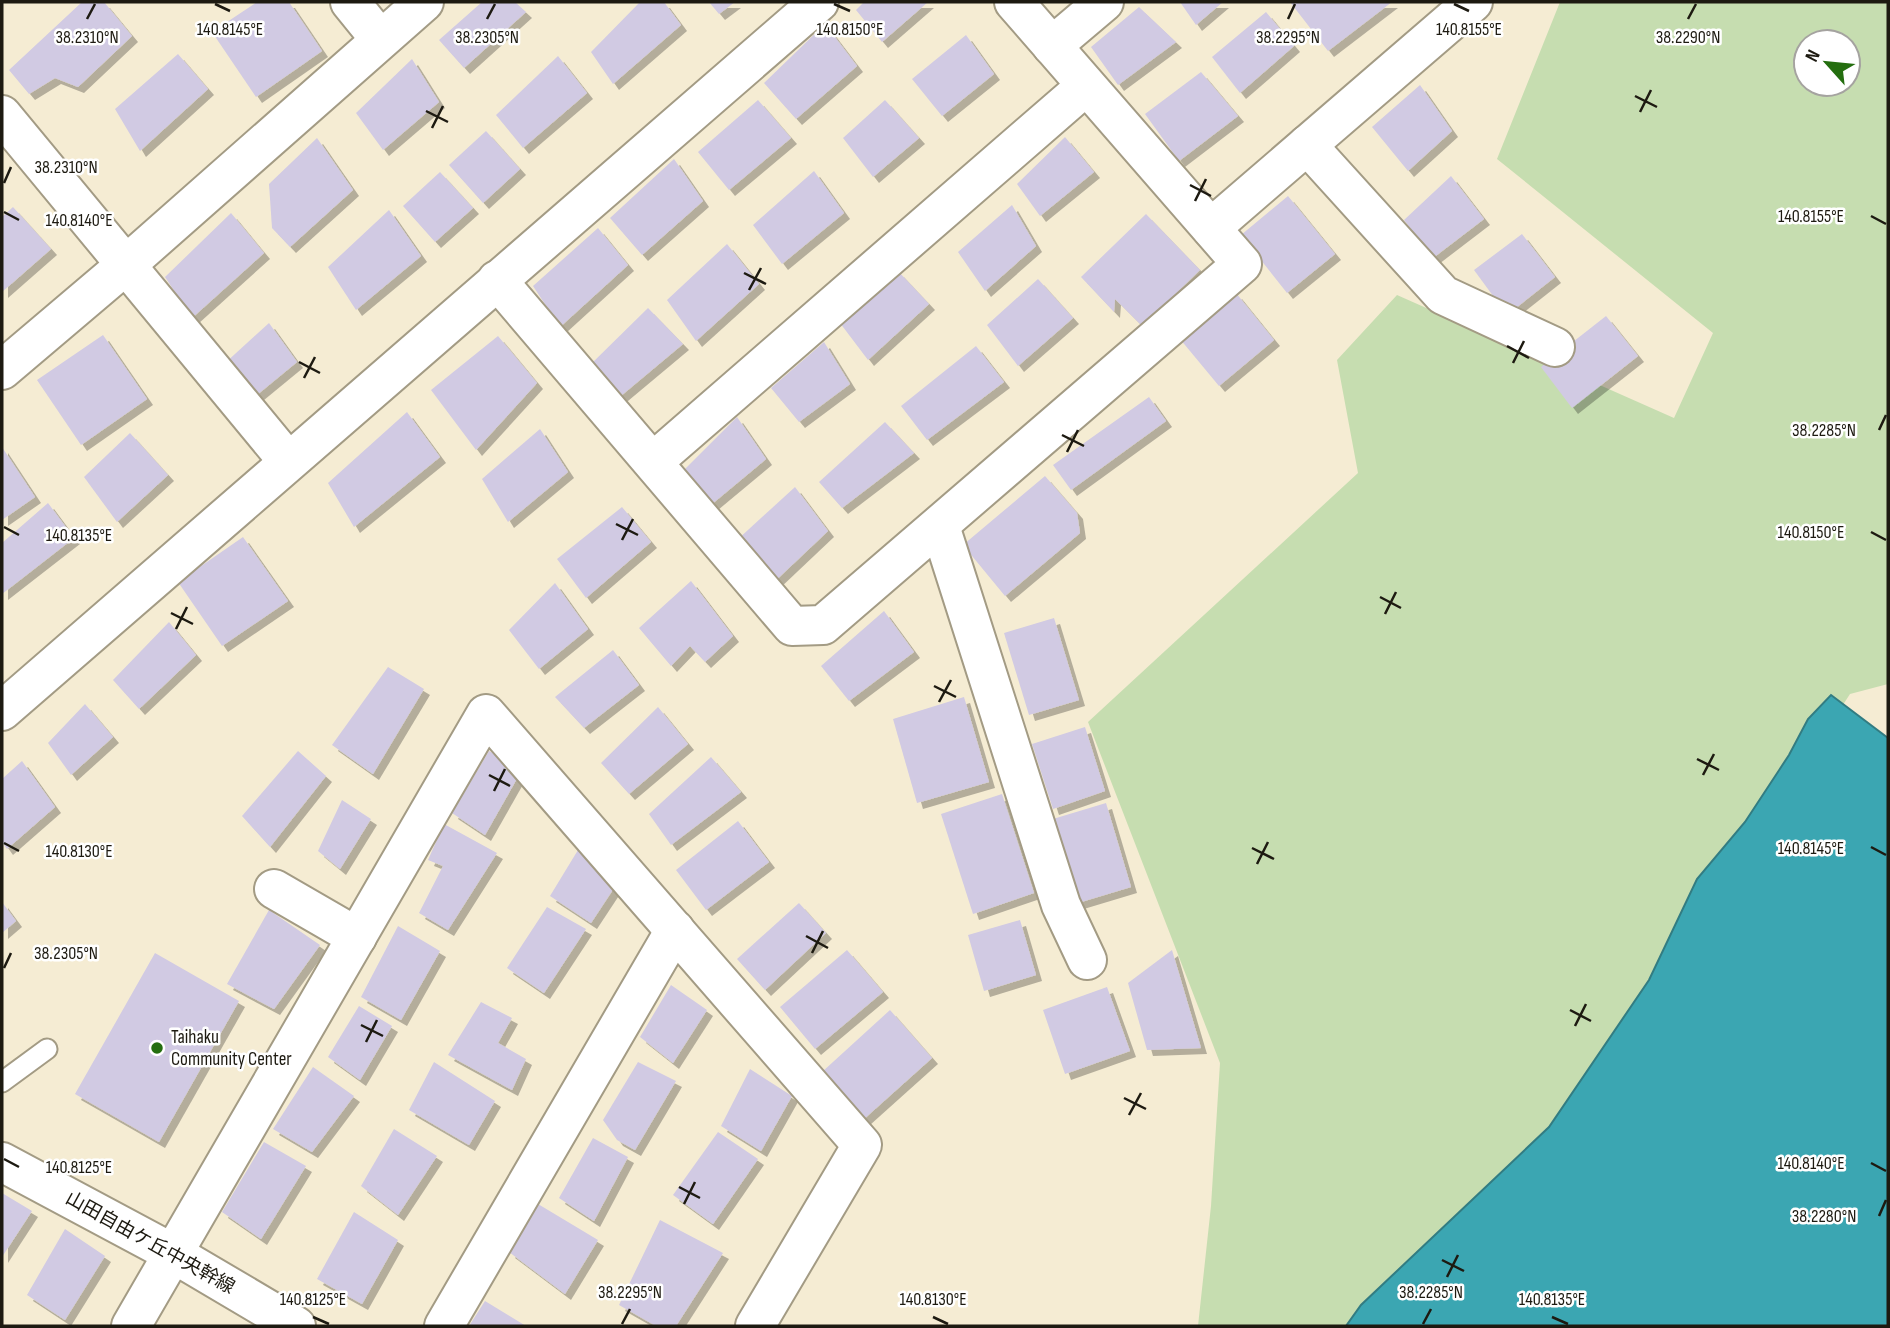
<svg xmlns="http://www.w3.org/2000/svg" width="1890" height="1328" font-family="'Sofia Sans Condensed','Noto Sans JP',sans-serif">
<defs>
<filter id="shadow"><feDropShadow dx="6" dy="6" stdDeviation="0" flood-color="#0004"/></filter>
</defs>
<rect width="100%" height="100%" fill="#f5ecd3"/>
<path fill="#c6ddb0" fill-rule="evenodd" d="M1560 2H1888V684L1850 694 1439 1326H1198L1211 1206 1220 1063 1088 722 1358 473 1337 360 1397 295 1674 418 1713 333 1497 159ZM1806 42H1848V84H1806Z"/>
<path fill="#3ba6b2" stroke="#327c82" stroke-width="2" d="M1831 695 1888 738V1326H1346L1361 1305 1549 1127 1649 980 1697 879 1745 822 1789 755 1808 719Z"/>
<g fill="#d1cae3" filter="url(#shadow)">
<path d="M82 2H104L132 36 78 87 55 78 29 94 9 70Z"/>
<path d="M257 2H289L322 51 256 97 212 32Z"/>
<path d="M482 2H515L526 12 464 68 439 40Z"/>
<path d="M640 2H664L681 25 613 84 591 52Z"/>
<path d="M709 2H735L719 14Z"/>
<path d="M864 2H928L882 42 856 10Z"/>
<path d="M1180 2H1223L1196 25Z"/>
<path d="M1290 2H1392L1328 51Z"/>
<path d="M1139 7 1176 42 1118 85 1091 47Z"/>
<path d="M1266 12 1294 46 1240 93 1212 57Z"/>
<path d="M825 24 857 66 796 119 764 83Z"/>
<path d="M966 35 994 74 942 116 912 79Z"/>
<path d="M178 54 208 89 140 151 115 109Z"/>
<path d="M558 56 587 93 523 148 496 115Z"/>
<path d="M412 59 439 102 383 150 356 113Z"/>
<path d="M1201 72 1238 116 1179 161 1145 114Z"/>
<path d="M1420 85 1452 131 1408 171 1372 127Z"/>
<path d="M758 100 791 138 729 190 698 152Z"/>
<path d="M885 100 919 138 873 177 843 138Z"/>
<path d="M486 131 520 169 483 203 449 165Z"/>
<path d="M1065 137 1094 172 1040 216 1017 184Z"/>
<path d="M317 138 353 190 290 247 272 228 269 184Z"/>
<path d="M674 159 703 201 642 255 610 218Z"/>
<path d="M814 171 844 213 782 264 753 225Z"/>
<path d="M440 172 473 208 435 242 403 206Z"/>
<path d="M1451 176 1484 219 1433 258 1404 220Z"/>
<path d="M1288 196 1335 254 1287 293 1241 235Z"/>
<path d="M1012 205 1036 246 985 291 958 252Z"/>
<path d="M13 207 51 249 2 292V217Z"/>
<path d="M389 210 421 256 356 310 328 267Z"/>
<path d="M231 213 264 253 192 318 165 277Z"/>
<path d="M1146 214 1200 270 1142 326 1115 299 1114 312 1081 277Z"/>
<path d="M598 228 628 265 560 327 533 286Z"/>
<path d="M1522 234 1555 277 1507 315 1474 270Z"/>
<path d="M727 244 759 284 696 341 667 300Z"/>
<path d="M898 271 929 304 868 360 840 323Z"/>
<path d="M1038 279 1073 318 1018 366 987 325Z"/>
<path d="M1236 293 1274 340 1219 386 1180 339Z"/>
<path d="M648 308 683 344 616 400 589 366Z"/>
<path d="M1606 316 1638 356 1572 408 1541 367Z"/>
<path d="M269 323 297 362 252 399 224 364Z"/>
<path d="M103 335 147 399 81 445 37 380Z"/>
<path d="M498 336 537 383 476 450 431 390Z"/>
<path d="M824 342 850 384 799 422 771 388Z"/>
<path d="M976 346 1004 382 927 440 901 406Z"/>
<path d="M1149 397 1166 421 1071 490 1053 465Z"/>
<path d="M407 412 440 457 354 527 328 483Z"/>
<path d="M737 417 766 459 706 509 678 476Z"/>
<path d="M885 422 914 453 842 508 819 482Z"/>
<path d="M540 429 568 472 508 522 482 479Z"/>
<path d="M130 433 168 475 117 522 84 477Z"/>
<path d="M2 447 35 497 2 520Z"/>
<path d="M1045 476 1077 513 1080 533 1005 596 963 545Z"/>
<path d="M795 487 828 531 772 584 736 541Z"/>
<path d="M48 503 74 538 2 594V543Z"/>
<path d="M622 507 651 542 586 598 557 559Z"/>
<path d="M243 537 288 601 222 646 178 582Z"/>
<path d="M691 581 733 636 705 662 690 646 671 666 639 628Z"/>
<path d="M555 583 588 629 539 669 509 630Z"/>
<path d="M884 611 914 652 849 701 821 666Z"/>
<path d="M1054 618 1079 700 1029 715 1004 633Z"/>
<path d="M169 622 196 655 139 709 113 680Z"/>
<path d="M613 650 639 685 584 728 555 697Z"/>
<path d="M388 667 424 689 373 774 332 745Z"/>
<path d="M964 697 989 782 917 803 893 719Z"/>
<path d="M85 704 113 737 71 775 48 743Z"/>
<path d="M658 707 688 744 629 794 601 763Z"/>
<path d="M1085 727 1105 791 1053 809 1032 744Z"/>
<path d="M298 751 326 776 270 847 242 816Z"/>
<path d="M489 751 523 768 485 835 452 813Z"/>
<path d="M711 757 741 792 671 845 649 814Z"/>
<path d="M22 761 55 807 7 849 2 842V779Z"/>
<path d="M1002 794 1034 893 973 914 941 814Z"/>
<path d="M342 800 371 819 340 869 318 851Z"/>
<path d="M1106 803 1131 887 1068 906 1043 822Z"/>
<path d="M738 821 769 862 706 910 676 870Z"/>
<path d="M444 824 497 853 448 930 419 913 443 866 428 860Z"/>
<path d="M578 850 620 879 591 923 550 896Z"/>
<path d="M2 902 16 921 2 933Z"/>
<path d="M799 903 826 933 765 990 737 959Z"/>
<path d="M547 907 586 929 544 993 507 968Z"/>
<path d="M269 910 320 945 274 1009 227 984Z"/>
<path d="M1020 920 1036 975 984 991 968 935Z"/>
<path d="M398 926 440 951 401 1020 361 997Z"/>
<path d="M847 950 883 992 815 1049 780 1007Z"/>
<path d="M1172 950 1201 1048 1147 1050 1128 983Z"/>
<path d="M155 953 239 1001 159 1142 75 1094Z"/>
<path d="M671 985 707 1010 673 1063 640 1037Z"/>
<path d="M1107 987 1130 1051 1065 1074 1043 1010Z"/>
<path d="M481 1002 512 1018 498 1043 526 1059 512 1090 448 1055Z"/>
<path d="M359 1006 392 1026 360 1080 328 1057Z"/>
<path d="M890 1010 932 1058 864 1119 822 1072Z"/>
<path d="M434 1062 495 1101 469 1145 409 1110Z"/>
<path d="M638 1062 676 1081 635 1150 617 1140 603 1120Z"/>
<path d="M313 1067 354 1096 312 1152 273 1129Z"/>
<path d="M750 1069 792 1096 761 1151 721 1126Z"/>
<path d="M394 1129 437 1156 398 1215 361 1186Z"/>
<path d="M718 1132 758 1159 713 1224 673 1195Z"/>
<path d="M593 1138 628 1157 594 1221 559 1198Z"/>
<path d="M264 1142 306 1166 261 1239 222 1212Z"/>
<path d="M2 1193 32 1211 2 1257Z"/>
<path d="M538 1204 598 1240 565 1294 509 1252Z"/>
<path d="M354 1212 398 1240 362 1304 317 1279Z"/>
<path d="M660 1220 723 1253 676 1326H656L619 1305Z"/>
<path d="M65 1229 105 1256 65 1320 27 1295Z"/>
<path d="M485 1301 526 1326H469Z"/>
</g>
<g fill="none" stroke-linecap="round" stroke-linejoin="round">
<defs>
<path id="service" d="M2 1082 47 1049"/>
<g id="minor">
<path d="M350 2 380 39"/>
<path d="M1052 46 1104 2"/>
<path d="M2 115 287 460"/>
<path d="M1307 145 1443 295 1555 347"/>
<path d="M1211 228 1473 2"/>
<path d="M497 280 792 626 823 625 1242 264 1014 2"/>
<path d="M2 370 127 264 424 2"/>
<path d="M654 461 1086 86"/>
<path d="M940 526 1061 905 1087 960"/>
<path d="M2 711 819 2"/>
<path d="M274 889 357 937"/>
<path d="M131 1326 486 714 862 1145 755 1326"/>
<path d="M444 1326 675 930"/>
</g>
<path id="tertiary" d="M2 1162 174 1254 296 1326"/>
</defs>
<use href="#service" stroke="#a39b84" stroke-width="23"/>
<use href="#minor" stroke="#a39b84" stroke-width="42"/>
<use href="#tertiary" stroke="#a39b84" stroke-width="42"/>
<use href="#service" stroke="#fff" stroke-width="19"/>
<use href="#minor" stroke="#fff" stroke-width="38"/>
<use href="#tertiary" stroke="#fff" stroke-width="38"/>
</g>
<path fill="none" stroke="#1d1a11" stroke-width="2.5" d="M215 4 230 11M834 4 850 11M1454 4 1469 11M87 19 95 4M487 19 495 4M1288 19 1295 4M1688 19 1696 4M1635 96 1657 107M426 111 448 122M1640 112 1651 90M432 128 443 106M4 183 11 167M1190 185 1211 196M1195 201 1206 179M4 212 19 220M1871 216 1886 224M744 273 766 284M749 290 761 268M1507 346 1529 358M299 362 320 373M1513 363 1524 341M304 378 315 357M1879 430 1886 415M1062 435 1084 446M1067 452 1078 430M616 524 638 535M4 527 19 535M1871 532 1886 540M622 540 633 519M1380 597 1401 608M171 613 193 624M1385 614 1396 592M176 629 187 607M934 686 956 697M939 702 951 680M1697 759 1719 770M489 775 510 786M1703 775 1714 754M494 791 505 769M4 843 19 851M1871 847 1886 855M1252 848 1274 859M1257 864 1268 842M806 936 828 948M812 953 823 931M4 968 11 953M1570 1010 1591 1021M361 1025 383 1036M1575 1026 1586 1004M366 1042 377 1020M1124 1098 1146 1109M1129 1115 1141 1093M4 1159 19 1167M1871 1163 1886 1171M679 1187 700 1198M684 1204 695 1182M1879 1216 1886 1200M1442 1260 1464 1271M1447 1277 1458 1255M313 1317 329 1324M933 1317 948 1324M1552 1317 1568 1324M622 1324 630 1309M1423 1324 1431 1309"/>
<circle fill="#246e0f" stroke="#fff" stroke-width="2.5" cx="157" cy="1048" r="7"/>
<g text-anchor="middle" dominant-baseline="central" stroke-width="5" stroke-linejoin="round" paint-order="stroke">
<g font-size="19" fill="#1d1a11" stroke="#fff" text-anchor="start">
<text x="171" y="1037">Taihaku<tspan x="171" dy="22">Community Center</tspan></text>
</g>
<g font-size="19" fill="#1d1a11" stroke="#fff">
<text transform="translate(150 1243) rotate(29)">山田自由ケ丘中央幹線</text>
</g>
</g>
<g font-size="18" text-anchor="middle" fill="#1d1a11" stroke="#fff" stroke-width="5" stroke-linejoin="round" paint-order="stroke">
<text x="230" y="35">140.8145°E</text>
<text x="850" y="35">140.8150°E</text>
<text x="1469" y="35">140.8155°E</text>
<text x="87" y="43">38.2310°N</text>
<text x="487" y="43">38.2305°N</text>
<text x="1288" y="43">38.2295°N</text>
<text x="1688" y="43">38.2290°N</text>
<text x="66" y="173">38.2310°N</text>
<text x="1811" y="222">140.8155°E</text>
<text x="79" y="226">140.8140°E</text>
<text x="1824" y="436">38.2285°N</text>
<text x="1811" y="538">140.8150°E</text>
<text x="79" y="541">140.8135°E</text>
<text x="1811" y="854">140.8145°E</text>
<text x="79" y="857">140.8130°E</text>
<text x="66" y="959">38.2305°N</text>
<text x="1811" y="1169">140.8140°E</text>
<text x="79" y="1173">140.8125°E</text>
<text x="1824" y="1222">38.2280°N</text>
<text x="630" y="1298">38.2295°N</text>
<text x="1431" y="1298">38.2285°N</text>
<text x="313" y="1305">140.8125°E</text>
<text x="933" y="1305">140.8130°E</text>
<text x="1552" y="1305">140.8135°E</text>
</g>
<rect width="1890" height="1328" fill="none" stroke="#1d1a11" stroke-width="7"/>
<g transform="translate(1827 63) rotate(297)"><circle r="33" fill="#ffffff" stroke="#a5a3a0" stroke-width="2"/>
<path d="M0-5L12 26L0 18L-12 26Z" fill="#246e0f"/>
<text y="-10" font-size="19" font-weight="bold" text-anchor="middle" fill="#1d1a11">N</text>
</g>
</svg>
